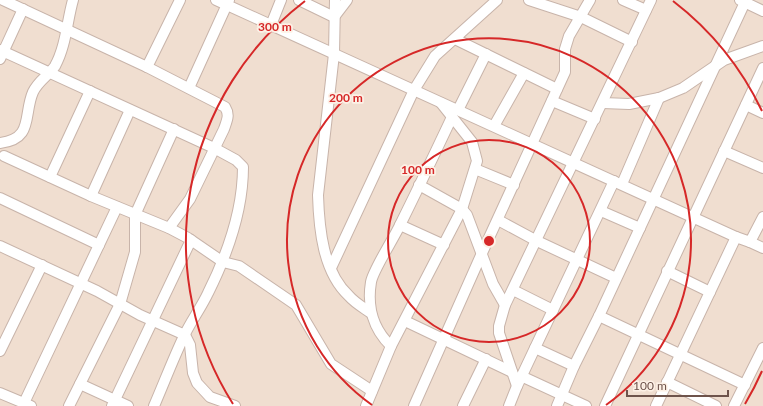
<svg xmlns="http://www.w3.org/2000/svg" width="763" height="406" font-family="Lato,sans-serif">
<rect width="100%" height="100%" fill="#f9ede1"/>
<rect fill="#f0ded0" x="0" y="0" width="763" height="406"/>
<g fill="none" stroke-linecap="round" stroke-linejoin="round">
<defs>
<g id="minor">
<path d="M3 0 147 67 225 107C230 115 227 120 224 129L190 199 169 228"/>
<path d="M216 0 736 237 750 242 763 217"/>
<path d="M299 0 334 17 347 0"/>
<path d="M335 0 334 54 318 195C319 229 323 272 349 296 355 303 364 308 371 313"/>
<path d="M529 0 581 17 632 42"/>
<path d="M623 0 646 10"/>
<path d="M740 0 763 11"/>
<path d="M271 25 281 0"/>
<path d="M455 39 557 89"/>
<path d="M0 50 214 148 236 160 243 167C243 210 227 255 208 293 201 308 191 321 184 336 173 359 164 383 154 406"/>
<path d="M0 59 23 9"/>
<path d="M147 67 180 0"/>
<path d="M189 88 229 0"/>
<path d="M552 101 595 119"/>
<path d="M603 103 629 104 659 98 683 88 724 60 763 46"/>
<path d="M746 105 763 113"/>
<path d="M458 110 486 54"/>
<path d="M494 126 524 73"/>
<path d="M0 143C34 139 23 115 33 92 38 81 49 75 55 66 66 46 67 21 73 0"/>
<path d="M724 151 763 168"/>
<path d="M4 156 91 196 169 228 188 238 223 262 239 266 296 305 331 364 372 391"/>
<path d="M475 169 514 185"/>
<path d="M50 177 90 91"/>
<path d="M622 184 659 98"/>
<path d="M419 185 462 209 467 215 493 284 505 305"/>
<path d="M91 196 130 110"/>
<path d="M0 198 99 245"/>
<path d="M601 211 640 228"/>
<path d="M498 220 537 241 616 278"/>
<path d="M400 225 444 245"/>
<path d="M750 242 763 248"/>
<path d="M0 246 97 291 140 315 185 335 190 345 193 373 197 383 210 397 235 406"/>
<path d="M331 268 414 90 435 56 497 0"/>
<path d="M667 271 710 292"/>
<path d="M513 290 553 310"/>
<path d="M599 316 745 385"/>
<path d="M405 321 512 372"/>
<path d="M391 346C373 329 367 306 371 282 373 270 394 238 400 225 418 189 435 153 452 117"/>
<path d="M535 348 574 366"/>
<path d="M0 351 42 265"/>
<path d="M521 376 586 406"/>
<path d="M667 382 716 406"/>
<path d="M80 384 128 406"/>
<path d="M517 386 499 333V326L505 305 651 0"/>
<path d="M0 393 31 406"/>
<path d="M24 403 117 207"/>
<path d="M69 406 120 304 135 252V215L174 129"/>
<path d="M112 406 191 240"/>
<path d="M366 406 391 346 462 209 477 161 472 142 441 103"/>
<path d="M414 406 482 253 565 72V49L569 36 590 0"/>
<path d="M463 406 486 359"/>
<path d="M509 406 517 386 614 181"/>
<path d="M557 406 574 366 599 316 746 0"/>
<path d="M605 406 763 68"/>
<path d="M656 406 736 237"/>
<path d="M734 406 763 348"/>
</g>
</defs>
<use href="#minor" stroke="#c8b4aa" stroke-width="12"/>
<use href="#minor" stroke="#fff" stroke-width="10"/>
</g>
<g fill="none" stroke="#d62828" stroke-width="2">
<circle cx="489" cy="241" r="101"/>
<path d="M372 405A202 202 0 1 1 606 405"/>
<path d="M762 371A303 303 0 0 1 745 404M233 404A303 303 0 0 1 305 1M673 1A303 303 0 0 1 762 111"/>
</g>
<circle cx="489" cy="241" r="6" fill="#d62828" stroke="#fdf1e6" stroke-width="2"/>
<g font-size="12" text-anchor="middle" font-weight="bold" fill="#d62828" stroke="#fdf1e6" stroke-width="3.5" stroke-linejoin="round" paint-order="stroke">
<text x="275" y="31">300 m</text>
<text x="346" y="102">200 m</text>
<text x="418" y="174">100 m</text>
</g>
<path d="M627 390v6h101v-6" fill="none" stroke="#6e534b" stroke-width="2"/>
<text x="633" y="390" font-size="12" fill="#6e534b" stroke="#fdf1e6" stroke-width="3" paint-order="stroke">100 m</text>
</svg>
